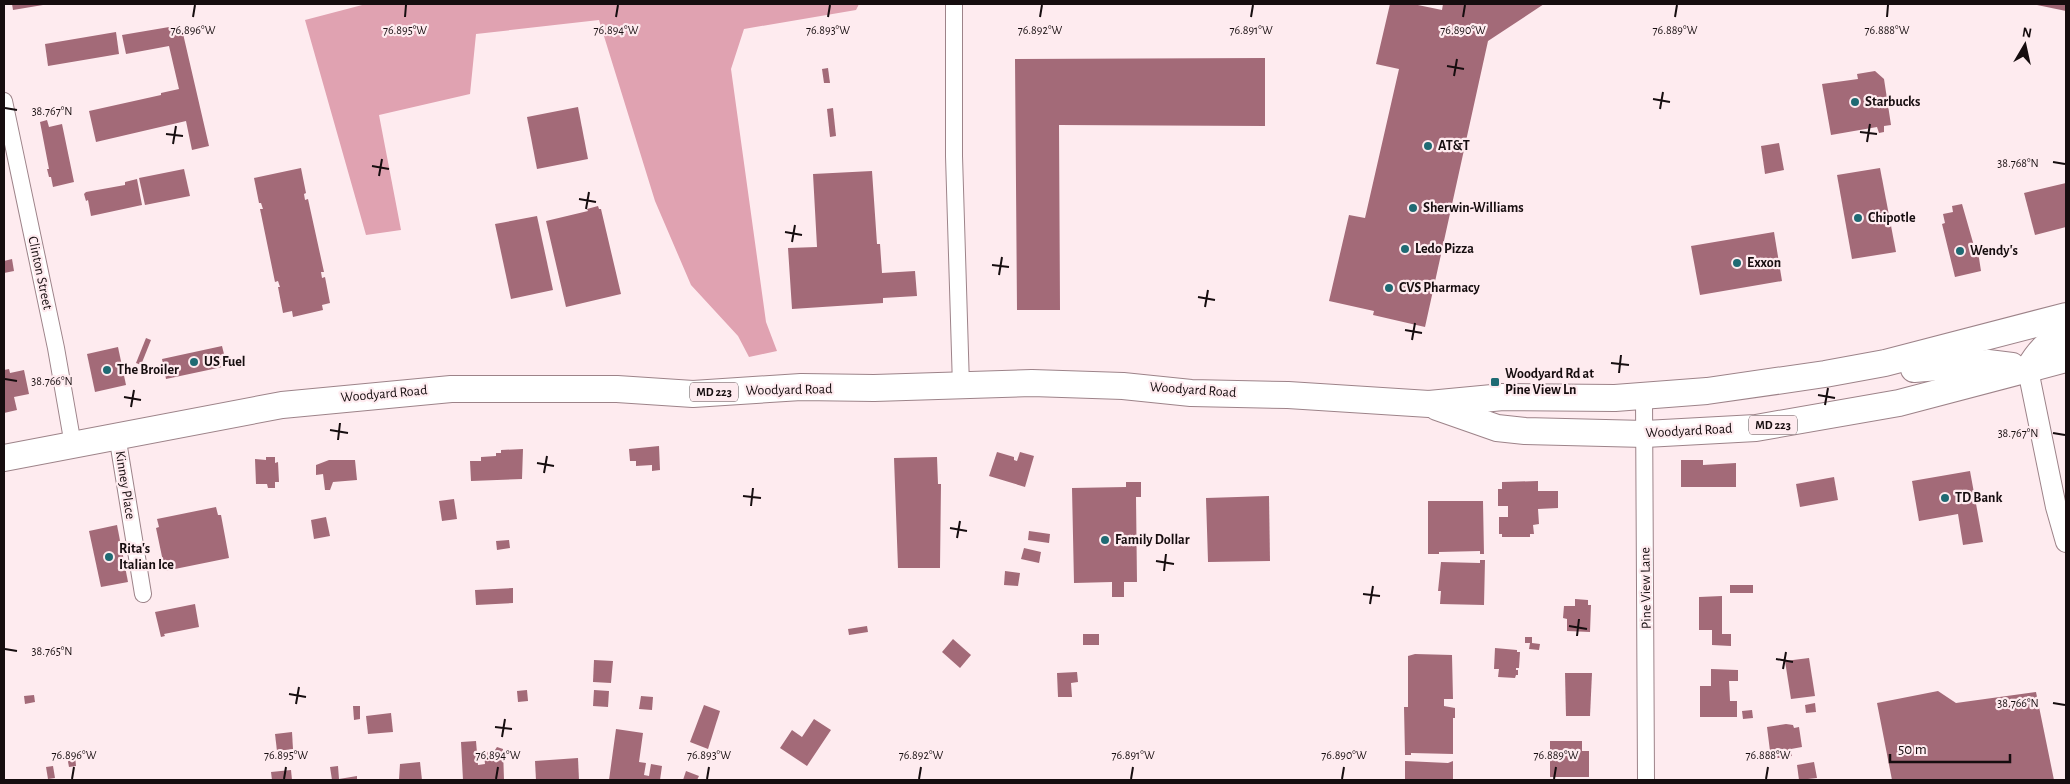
<svg xmlns="http://www.w3.org/2000/svg" width="2070" height="784" font-family="'Alegreya Sans',sans-serif">
<rect width="100%" height="100%" fill="#feebef"/>
<path fill="#e0a2b1" d="M366 4H859L856 10 744 29 731 69 766 322 777 351 749 357 738 336 691 285 655 201 599 20 476 34 470 94 379 115 401 230 366 235 305 20Z"/>
<g fill="#a36a78">
<path d="M12 4H43V5L13 10Z"/>
<path d="M1390 4H1413L1442 10 1443 4H1544L1488 41 1425 327 1373 315 1374 311 1329 301 1349 215 1365 218 1399 69 1376 64Z"/>
<path d="M2037 4H2066V11L2037 5Z"/>
<path d="M181 25 209 146 192 150 186 121 96 142 89 111 161 95V93L179 89 169 46 126 54 122 35Z"/>
<path d="M116 32 119 54 48 66 45 44Z"/>
<path d="M1265 58V126L1059 125 1060 310H1017L1015 59Z"/>
<path d="M828 68 830 83H824L822 69Z"/>
<path d="M1875 71 1884 79 1891 125 1884 126V132L1879 133 1877 127 1831 135 1822 84 1858 79 1857 74Z"/>
<path d="M578 107 588 159 537 169 527 117Z"/>
<path d="M833 108 836 136 830 137 827 109Z"/>
<path d="M47 120 49 127 62 124 74 182 53 187 51 177H49L47 169H49L40 122Z"/>
<path d="M1779 143 1784 170 1765 174 1761 146Z"/>
<path d="M301 168 306 193 304 194 305 200 308 199 324 272H321L322 278 325 277 330 303 322 305 323 310 293 317 292 311 283 313 278 287H280L278 281 275 282 260 209H263L261 203H259L254 178Z"/>
<path d="M1880 168 1896 252 1852 259 1837 175Z"/>
<path d="M184 169 190 196 145 205 139 178Z"/>
<path d="M872 171 877 244H880L882 273 915 271 917 296 883 298V303L792 309 788 248 817 247 813 174Z"/>
<path d="M137 179 142 205 91 216 88 200 86 201 84 194 86 192 125 185V182Z"/>
<path d="M2066 183V227L2035 235 2024 193Z"/>
<path d="M1962 204 1974 246 1977 245 1981 271 1955 277 1942 224 1945 223 1943 214 1953 212 1952 206Z"/>
<path d="M598 206 599 209H601L621 294 566 307 546 221 588 211 587 209Z"/>
<path d="M537 216 553 290 511 299 495 224Z"/>
<path d="M1774 232 1782 281 1700 295 1691 246Z"/>
<path d="M12 259 14 271 4 273V261Z"/>
<path d="M146 338 151 340 141 365 136 363Z"/>
<path d="M222 346 227 366 166 379 162 359Z"/>
<path d="M118 347 126 385 95 392 87 354Z"/>
<path d="M9 369 10 373 24 370 29 394 14 397 17 410 4 413V370Z"/>
<path d="M659 446 660 470 652 471V465L636 466V461H630L629 449Z"/>
<path d="M523 449 522 479 471 481 470 461H481V457L496 456V453H501V450Z"/>
<path d="M997 452 1014 457V460L1017 461 1020 452 1034 456 1025 487 989 476Z"/>
<path d="M266 457H275V463L278 462 279 482H275V488H268L267 484H256L255 459 266 460Z"/>
<path d="M937 457 938 484H941L940 568H898L894 458Z"/>
<path d="M329 460H355L357 480 333 482 330 490H325L323 474 316 475V465Z"/>
<path d="M1681 460H1703V465L1736 463V487H1681Z"/>
<path d="M1970 471 1983 542 1963 545 1958 514 1919 521 1912 481Z"/>
<path d="M1834 477 1838 500 1800 507 1796 484Z"/>
<path d="M1538 481V491H1558V508L1538 509 1539 524 1533 525 1534 534H1530V537H1502V534H1499V517H1508V506H1498V489H1502V482Z"/>
<path d="M1126 482H1141V497H1136L1137 582H1124V597H1112V582L1074 583 1072 488 1126 487Z"/>
<path d="M1269 496 1270 561 1208 562 1206 498Z"/>
<path d="M454 499 457 519 442 521 439 501Z"/>
<path d="M1428 501H1483L1484 554H1480V551L1439 552V554H1428Z"/>
<path d="M216 507 218 515H221L229 558 165 571 156 528 159 527 157 519Z"/>
<path d="M326 517 330 536 314 539 311 520Z"/>
<path d="M117 525 128 582 101 587 89 531Z"/>
<path d="M1029 531 1050 534 1049 543 1028 540Z"/>
<path d="M509 540 510 548 497 550 496 541Z"/>
<path d="M1024 548 1041 552 1039 563 1021 559Z"/>
<path d="M1480 560H1485L1484 605 1440 604 1441 591H1438L1441 562 1480 563Z"/>
<path d="M1005 571 1020 573 1018 586 1004 585Z"/>
<rect x="1730" y="585" width="23" height="8"/>
<path d="M513 588V603L476 605 475 590Z"/>
<path d="M1722 596V634H1731V646L1712 645V630H1699V597Z"/>
<path d="M1575 599 1588 600V605H1591L1590 632 1567 631V619L1563 618 1564 606H1575Z"/>
<path d="M195 604 199 627 164 634 165 636 161 637 155 612Z"/>
<path d="M867 626 868 632 849 635 848 629Z"/>
<rect x="1083" y="634" width="16" height="11"/>
<path d="M1525 637H1532V643L1540 644 1539 650 1529 649 1530 643H1525Z"/>
<path d="M953 639 971 655 960 668 942 652Z"/>
<path d="M1495 648 1517 650V652H1520L1519 668H1516V670H1518V675H1516L1515 678 1498 677 1499 669H1494Z"/>
<path d="M1415 654 1452 655 1453 699H1444V706L1455 708V718H1453V754L1411 753V755H1405L1404 707H1408V656Z"/>
<path d="M1809 658 1815 696 1791 699 1785 661Z"/>
<path d="M594 660 613 661 611 683 593 682Z"/>
<path d="M1711 669 1738 670V681H1729L1730 701H1737V717H1700V686H1711Z"/>
<path d="M1077 672 1078 682 1071 683 1072 697H1058L1057 673Z"/>
<path d="M1565 673H1592L1590 716H1566Z"/>
<path d="M527 690 528 701 518 702 517 691Z"/>
<path d="M594 690 609 691 608 707 593 706Z"/>
<path d="M1938 691 1956 703 2036 692 2054 780H1892L1877 703Z"/>
<path d="M34 695 35 702 25 704 24 696Z"/>
<path d="M641 696 653 697 652 710 639 709Z"/>
<path d="M1815 703 1816 712 1806 713 1805 705Z"/>
<path d="M704 705 720 711 708 749 690 742Z"/>
<path d="M353 706H360V719L354 720Z"/>
<path d="M1752 710 1753 718 1743 719 1742 711Z"/>
<path d="M391 713 393 732 368 734 366 716Z"/>
<path d="M814 719 831 730 807 766 780 748 792 730 802 737Z"/>
<path d="M1786 724 1793 725 1794 728 1799 727 1802 747 1791 749 1792 756 1771 759 1767 727Z"/>
<path d="M616 729 643 733 639 762 646 763 644 775 649 776 651 764 662 766 660 780H609Z"/>
<path d="M292 732 293 749 277 751 275 734Z"/>
<path d="M476 741 478 765 485 764 484 755 487 752 495 750 497 747 503 749 504 780H463L461 742Z"/>
<path d="M1550 741H1582V751H1589V777H1550Z"/>
<path d="M75 755 76 766 69 767 67 756Z"/>
<path d="M578 758 579 780H536L535 761Z"/>
<path d="M1405 761 1448 763 1453 761V780H1405Z"/>
<path d="M420 762 422 780H399L400 764Z"/>
<path d="M1814 762 1817 778 1799 780 1797 765Z"/>
<path d="M53 766 55 778 48 779 46 767Z"/>
<path d="M338 766 339 779 357 776V780H332L330 767Z"/>
<path d="M291 770 292 780H272L271 772Z"/>
<path d="M686 771 699 776 697 780H683Z"/>
</g>
<g fill="none" stroke-linecap="round" stroke-linejoin="round">
<defs>
<g id="minor">
<path d="M954 4V156L961 386"/>
<path d="M4 101 56 348 73 445"/>
<path d="M1644 396 1646 780"/>
<path d="M117 435 143 594"/>
</g>
<path id="tertiary" d="M2028 370 2056 507 2066 542"/>
<g id="primary">
<path d="M1914 369 1988 363 2012 366"/>
<path d="M2028 370C2038 352 2048 342 2066 333"/>
<path d="M1437 407 1497 428 1525 431 1645 434 1756 428 1899 403 2066 359"/>
<path d="M4 458 282 405 451 389H617L693 394 801 387 874 388 1032 383 1123 386 1191 393 1288 395 1429 404 1503 397 1615 398 1707 391 1825 374 1885 363 2066 316"/>
</g>
</defs>
<use href="#minor" stroke="#9d8389" stroke-width="18"/>
<use href="#tertiary" stroke="#9d8389" stroke-width="22"/>
<use href="#primary" stroke="#9d8389" stroke-width="28"/>
<use href="#minor" stroke="#fff" stroke-width="16"/>
<use href="#tertiary" stroke="#fff" stroke-width="20"/>
<use href="#primary" stroke="#fff" stroke-width="26"/>
</g>
<path fill="none" stroke="#160d0f" stroke-width="2" d="M193 17 195 5M405 17 406 5M616 17 618 5M828 17 830 5M1040 17 1042 5M1251 17 1253 5M1463 17 1465 5M1675 17 1677 5M1887 17 1888 5M1447 66 1464 69M1454 76 1457 59M1653 99 1670 102M5 108 17 110M1660 109 1663 92M1860 132 1877 134M166 134 183 136M1867 142 1870 124M173 144 176 126M2053 162 2065 164M372 166 389 169M379 176 382 159M579 199 596 202M586 209 589 192M785 232 802 235M792 242 795 225M992 265 1009 267M999 275 1002 257M1198 297 1215 300M1205 307 1208 290M1405 330 1422 333M1412 340 1415 323M1611 363 1629 365M1619 373 1621 355M5 379 17 381M1818 395 1835 398M124 397 141 400M1825 405 1828 388M131 407 134 390M330 430 348 433M2053 433 2065 435M338 440 340 423M537 463 554 466M544 473 547 456M743 496 761 498M751 506 753 488M950 528 967 531M957 538 960 521M1156 561 1174 564M1164 571 1166 554M1363 594 1380 596M1370 604 1373 586M1569 626 1587 629M1577 636 1579 619M5 649 17 651M1776 659 1793 662M1783 669 1786 652M289 694 306 697M2053 703 2065 705M296 704 299 687M495 727 512 729M502 737 505 719M72 779 74 767M284 779 286 767M496 779 498 767M707 779 709 767M919 779 921 767M1131 779 1133 767M1342 779 1344 767M1554 779 1556 767M1766 779 1768 767"/>
<g fill="#1f6a73" stroke="#feebef" stroke-width="2">
<circle cx="1855" cy="102" r="5"/>
<circle cx="1428" cy="146" r="5"/>
<circle cx="1413" cy="208" r="5"/>
<circle cx="1858" cy="218" r="5"/>
<circle cx="1405" cy="249" r="5"/>
<circle cx="1960" cy="251" r="5"/>
<circle cx="1737" cy="263" r="5"/>
<circle cx="1389" cy="288" r="5"/>
<circle cx="194" cy="362" r="5"/>
<circle cx="107" cy="370" r="5"/>
<rect x="1490" y="377" width="10" height="10" rx="2.5"/>
<circle cx="1945" cy="498" r="5"/>
<circle cx="1105" cy="540" r="5"/>
<circle cx="109" cy="557" r="5"/>
</g>
<g text-anchor="middle" dominant-baseline="central" stroke-width="4.5" stroke-linejoin="round" paint-order="stroke">
<g fill="#feebef" stroke="#5c5052" stroke-width="1">
<rect x="690" y="382.5" width="48" height="19" rx="4"/>
<rect x="1749" y="415.5" width="48" height="19" rx="4"/>
</g>
<g font-size="12" font-weight="bold" fill="#160d0f">
<text x="714" y="392">MD 223</text>
<text x="1773" y="425">MD 223</text>
</g>
<g font-size="14" font-weight="bold" fill="#160d0f" stroke="#feebef" text-anchor="start">
<text x="1865" y="102">Starbucks</text>
<text x="1438" y="146">AT&amp;T</text>
<text x="1423" y="208">Sherwin-Williams</text>
<text x="1868" y="218">Chipotle</text>
<text x="1415" y="249">Ledo Pizza</text>
<text x="1970" y="251">Wendy's</text>
<text x="1747" y="263">Exxon</text>
<text x="1399" y="288">CVS Pharmacy</text>
<text x="204" y="362">US Fuel</text>
<text x="117" y="370">The Broiler</text>
<text x="1505" y="374">Woodyard Rd at<tspan x="1505" dy="16">Pine View Ln</tspan></text>
<text x="1955" y="498">TD Bank</text>
<text x="1115" y="540">Family Dollar</text>
<text x="119" y="549">Rita's<tspan x="119" dy="16">Italian Ice</tspan></text>
</g>
<g font-size="14" fill="#160d0f" stroke="#feebef">
<text transform="translate(40 273) rotate(78)">Clinton Street</text>
<text transform="translate(789 390) rotate(-1)">Woodyard Road</text>
<text transform="translate(1193 390) rotate(4)">Woodyard Road</text>
<text transform="translate(384 394) rotate(-5)">Woodyard Road</text>
<text transform="translate(1689 431) rotate(-3)">Woodyard Road</text>
<text transform="translate(125 485) rotate(81)">Kinney Place</text>
<text transform="translate(1646 588) rotate(-91)">Pine View Lane</text>
</g>
</g>
<g font-size="12" text-anchor="middle" fill="#160d0f" stroke="#feebef" stroke-width="4.5" stroke-linejoin="round" paint-order="stroke">
<text x="193" y="34">76.896°W</text>
<text x="405" y="34">76.895°W</text>
<text x="616" y="34">76.894°W</text>
<text x="828" y="34">76.893°W</text>
<text x="1040" y="34">76.892°W</text>
<text x="1251" y="34">76.891°W</text>
<text x="1463" y="34">76.890°W</text>
<text x="1675" y="34">76.889°W</text>
<text x="1887" y="34">76.888°W</text>
<text x="52" y="115">38.767°N</text>
<text x="2018" y="167">38.768°N</text>
<text x="52" y="385">38.766°N</text>
<text x="2018" y="437">38.767°N</text>
<text x="52" y="655">38.765°N</text>
<text x="2018" y="707">38.766°N</text>
<text x="74" y="759">76.896°W</text>
<text x="286" y="759">76.895°W</text>
<text x="498" y="759">76.894°W</text>
<text x="709" y="759">76.893°W</text>
<text x="921" y="759">76.892°W</text>
<text x="1133" y="759">76.891°W</text>
<text x="1344" y="759">76.890°W</text>
<text x="1556" y="759">76.889°W</text>
<text x="1768" y="759">76.888°W</text>
</g>
<rect width="2070" height="784" fill="none" stroke="#160d0f" stroke-width="10"/>
<g transform="translate(2025 45) rotate(9)" stroke="#feebef" stroke-width="4" paint-order="stroke">
<path d="M0-4L9 19L0 12L-9 19Z" fill="#160d0f"/>
<text y="-8" font-size="14" font-weight="bold" text-anchor="middle" fill="#160d0f">N</text>
</g>
<path d="M1890 754v8h120v-8" fill="none" stroke="#160d0f" stroke-width="2.5"/>
<text x="1898" y="754" font-size="15" fill="#160d0f" stroke="#feebef" stroke-width="4" paint-order="stroke">50 m</text>
</svg>
